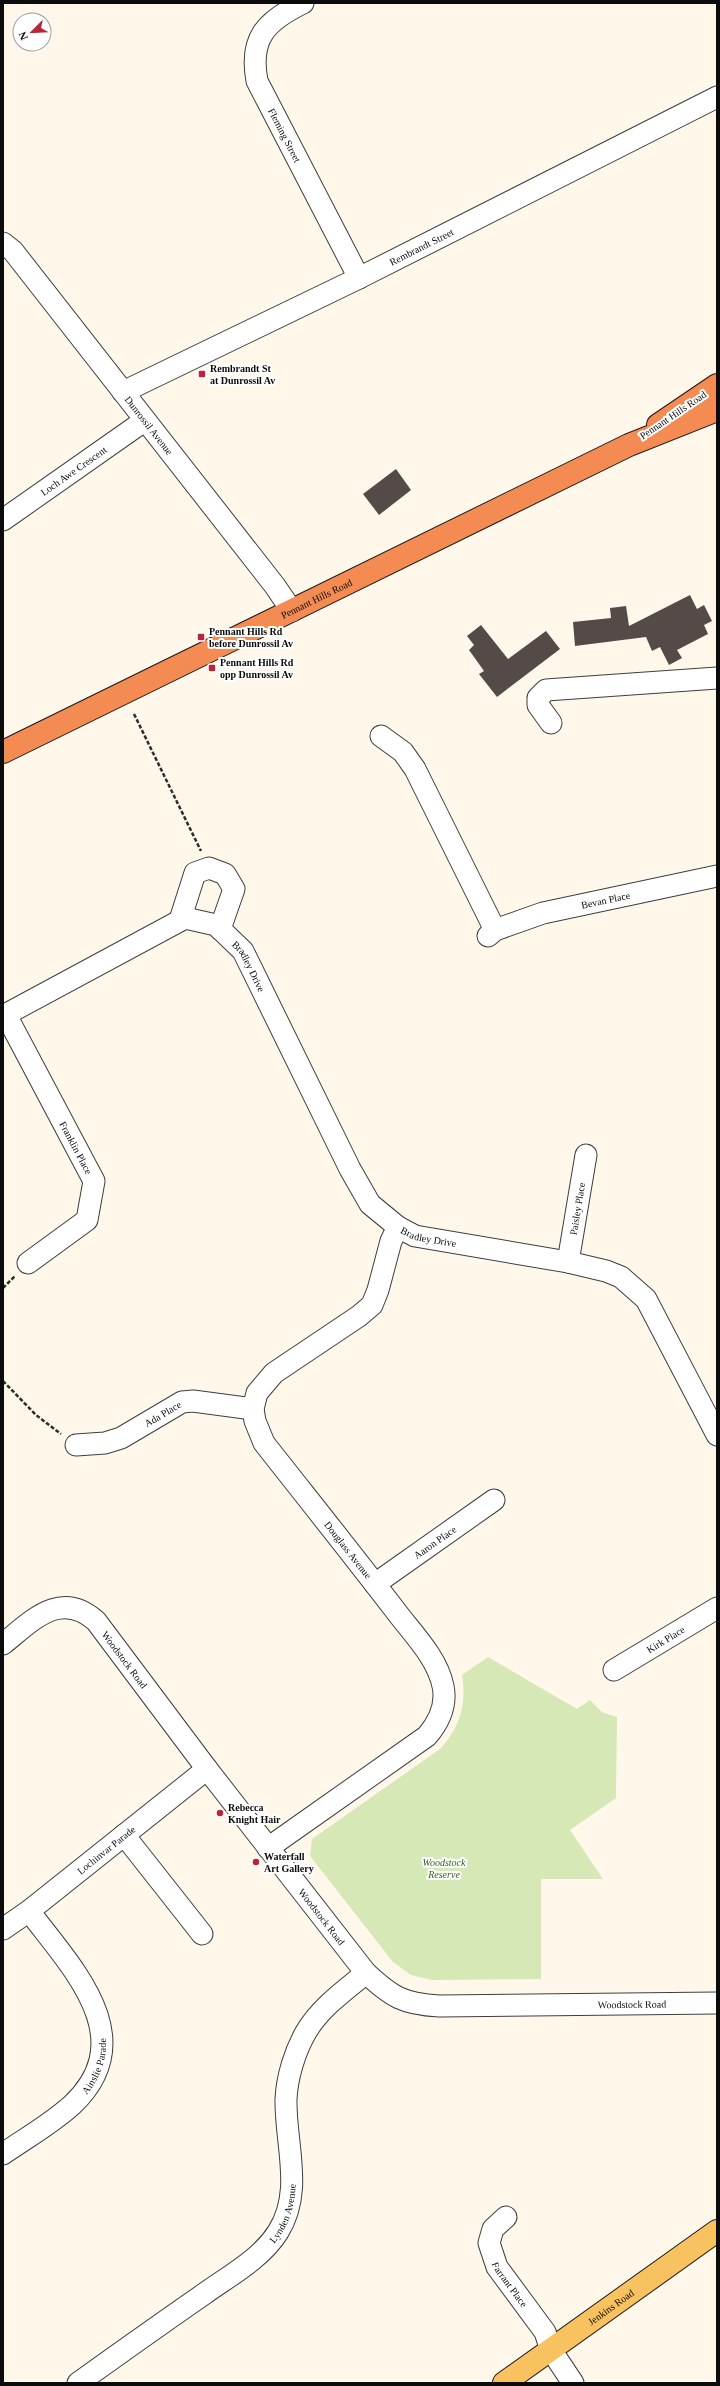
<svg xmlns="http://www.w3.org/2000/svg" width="720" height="2386" font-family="'Times New Roman',serif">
<rect width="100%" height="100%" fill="#fff8ea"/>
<path fill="#d5e8b5" d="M488 1657 577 1709 590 1700 602 1712 617 1717 616 1798 570 1830 603 1879H541V1979L432 1980 411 1975 393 1962 310 1856 312 1839 440 1749C460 1727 467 1704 462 1675Z"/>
<g fill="#544b48">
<path d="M396 469 411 490 379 515 363 494Z"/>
<path d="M690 595 697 609 704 605 712 621 704 625 708 634 677 650 682 658 669 665 660 647 652 651 646 637 575 646 573 622 611 618 610 608 626 606 629 626Z"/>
<path d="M481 625 508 659 546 631 560 649 497 697 479 674 484 671 469 650 474 645 467 636Z"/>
</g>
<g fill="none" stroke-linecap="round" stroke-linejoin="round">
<defs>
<g id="minor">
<path id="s1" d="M303 3C266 21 249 38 257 81L359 278"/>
<path id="s2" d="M3 243 13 251 275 586 292 611"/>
<path id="s3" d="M123 392 359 278 717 97"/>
<path id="s4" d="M3 520 144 421"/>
<path d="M551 723 538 705V698L546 690 717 678"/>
<path d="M381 736 403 752 415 769 495 930"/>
<path d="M180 920 195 873 209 868 225 874 234 889 220 929"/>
<path id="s5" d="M488 936 495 930 543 913 717 876"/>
<path id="s6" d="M6 1015 94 1181 87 1220 28 1263"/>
<path id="s7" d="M3 1016 185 918 216 925 243 951 350 1169 370 1204 398 1227 415 1236 568 1262 606 1271 621 1277 646 1299 717 1435"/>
<path id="s8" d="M568 1262 586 1155"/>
<path id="s9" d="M76 1445 105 1443 121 1438 182 1402 193 1401 253 1409"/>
<path id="s10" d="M375 1584 494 1500"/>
<path id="s11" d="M3 1644C32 1621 60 1589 96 1621L207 1769 366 1973C392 1997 403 2004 439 2006L717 2003"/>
<path id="s12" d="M614 1670 717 1608"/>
<path d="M124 1835 202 1934"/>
<path d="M268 1848 427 1736C439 1722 447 1705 443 1686 437 1657 412 1633 395 1610 352 1554 308 1499 264 1443L255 1421 253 1409 257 1393 274 1373 359 1316 372 1305 378 1290 391 1241 398 1227"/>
<path id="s13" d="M3 1929 29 1911 207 1769"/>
<path id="s14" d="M3 2154C26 2138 51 2124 72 2105 143 2038 71 1967 29 1911"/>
<path id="s15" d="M506 2217 493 2229 489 2243 497 2267 545 2332 551 2350 573 2383"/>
<path id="s16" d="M78 2383C120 2353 162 2323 204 2294 229 2276 261 2259 278 2232 304 2191 285 2144 286 2099 287 2077 295 2051 306 2032 320 2008 344 1991 366 1973"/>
</g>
<g id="major">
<path id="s17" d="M504 2383 717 2231"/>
</g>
<g id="highway">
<path d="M658 425 717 385"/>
<path id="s18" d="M3 752 629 445 717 410"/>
</g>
</defs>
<use href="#minor" stroke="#3e3e3e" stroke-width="23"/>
<use href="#major" stroke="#1c1c1c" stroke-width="24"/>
<use href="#highway" stroke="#1c1c1c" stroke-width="24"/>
<g stroke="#2d2d2d" stroke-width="2.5" stroke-dasharray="4 2" stroke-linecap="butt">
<path d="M134 714 201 851"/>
<path d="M3 1288 15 1276"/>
<path d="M3 1381 36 1415 61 1434"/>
</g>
<use href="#minor" stroke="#fff" stroke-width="21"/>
<use href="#major" stroke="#f8c261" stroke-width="22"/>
<use href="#highway" stroke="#f48b53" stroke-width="22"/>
</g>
<g fill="#ba253c" stroke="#fff" stroke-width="1.5">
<rect x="198" y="370" width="8" height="8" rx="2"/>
<rect x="197" y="633" width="8" height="8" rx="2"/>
<rect x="208" y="664" width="8" height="8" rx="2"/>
<circle cx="220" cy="1813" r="4"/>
<circle cx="256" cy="1862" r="4"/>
</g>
<g text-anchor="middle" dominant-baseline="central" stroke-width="4" stroke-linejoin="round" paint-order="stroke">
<g font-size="10" fill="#0b0b0b" stroke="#fff">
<text stroke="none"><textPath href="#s1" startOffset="161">Fleming Street</textPath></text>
<text stroke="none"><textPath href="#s3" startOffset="332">Rembrandt Street</textPath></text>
<text transform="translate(673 415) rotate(-34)">Pennant Hills Road</text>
<text stroke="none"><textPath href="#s2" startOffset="234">Dunrossil Avenue</textPath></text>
<text stroke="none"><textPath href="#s4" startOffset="86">Loch Awe Crescent</textPath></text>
<text stroke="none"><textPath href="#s18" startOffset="349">Pennant Hills Road</textPath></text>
<text stroke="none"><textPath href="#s5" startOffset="124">Bevan Place</textPath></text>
<text stroke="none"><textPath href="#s7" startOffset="292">Bradley Drive</textPath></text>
<text stroke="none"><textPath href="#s6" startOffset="150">Franklin Place</textPath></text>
<text stroke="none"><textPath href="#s8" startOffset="54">Paisley Place</textPath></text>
<text stroke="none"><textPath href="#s7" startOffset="628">Bradley Drive</textPath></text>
<text stroke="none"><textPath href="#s9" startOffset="94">Ada Place</textPath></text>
<text stroke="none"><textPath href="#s10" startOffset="73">Aaron Place</textPath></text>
<text transform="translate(348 1550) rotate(52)">Douglass Avenue</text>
<text stroke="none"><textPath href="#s12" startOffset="60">Kirk Place</textPath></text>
<text stroke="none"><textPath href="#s11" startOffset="156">Woodstock Road</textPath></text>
<text stroke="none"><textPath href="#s13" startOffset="130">Lochinvar Parade</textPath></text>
<text stroke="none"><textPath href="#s11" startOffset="480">Woodstock Road</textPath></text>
<text stroke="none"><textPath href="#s11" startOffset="827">Woodstock Road</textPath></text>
<text stroke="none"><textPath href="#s14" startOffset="131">Ainslie Parade</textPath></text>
<text stroke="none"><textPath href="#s16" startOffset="271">Lynden Avenue</textPath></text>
<text stroke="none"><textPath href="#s15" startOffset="79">Farrant Place</textPath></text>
<text stroke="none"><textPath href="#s17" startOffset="131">Jenkins Road</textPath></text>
</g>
<g font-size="10" font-weight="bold" fill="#0b0b0b" stroke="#fff" text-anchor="start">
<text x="210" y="368">Rembrandt St<tspan x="210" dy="12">at Dunrossil Av</tspan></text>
<text x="209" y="631">Pennant Hills Rd<tspan x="209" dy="12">before Dunrossil Av</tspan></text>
<text x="220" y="662">Pennant Hills Rd<tspan x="220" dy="12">opp Dunrossil Av</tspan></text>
<text x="228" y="1807">Rebecca<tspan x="228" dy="12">Knight Hair</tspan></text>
<text x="264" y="1856">Waterfall<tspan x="264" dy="12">Art Gallery</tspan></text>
</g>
<g font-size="10" font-style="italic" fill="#33621d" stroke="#fff">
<text x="444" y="1862">Woodstock<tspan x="444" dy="12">Reserve</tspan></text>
</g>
</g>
<rect width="720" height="2386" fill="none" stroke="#0b0b0b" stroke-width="8"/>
<g transform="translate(32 32) rotate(246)"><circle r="19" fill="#ffffff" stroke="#9d9d9d"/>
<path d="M0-3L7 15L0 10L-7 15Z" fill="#ba253c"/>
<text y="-6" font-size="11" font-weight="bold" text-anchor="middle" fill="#0b0b0b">N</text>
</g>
</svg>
